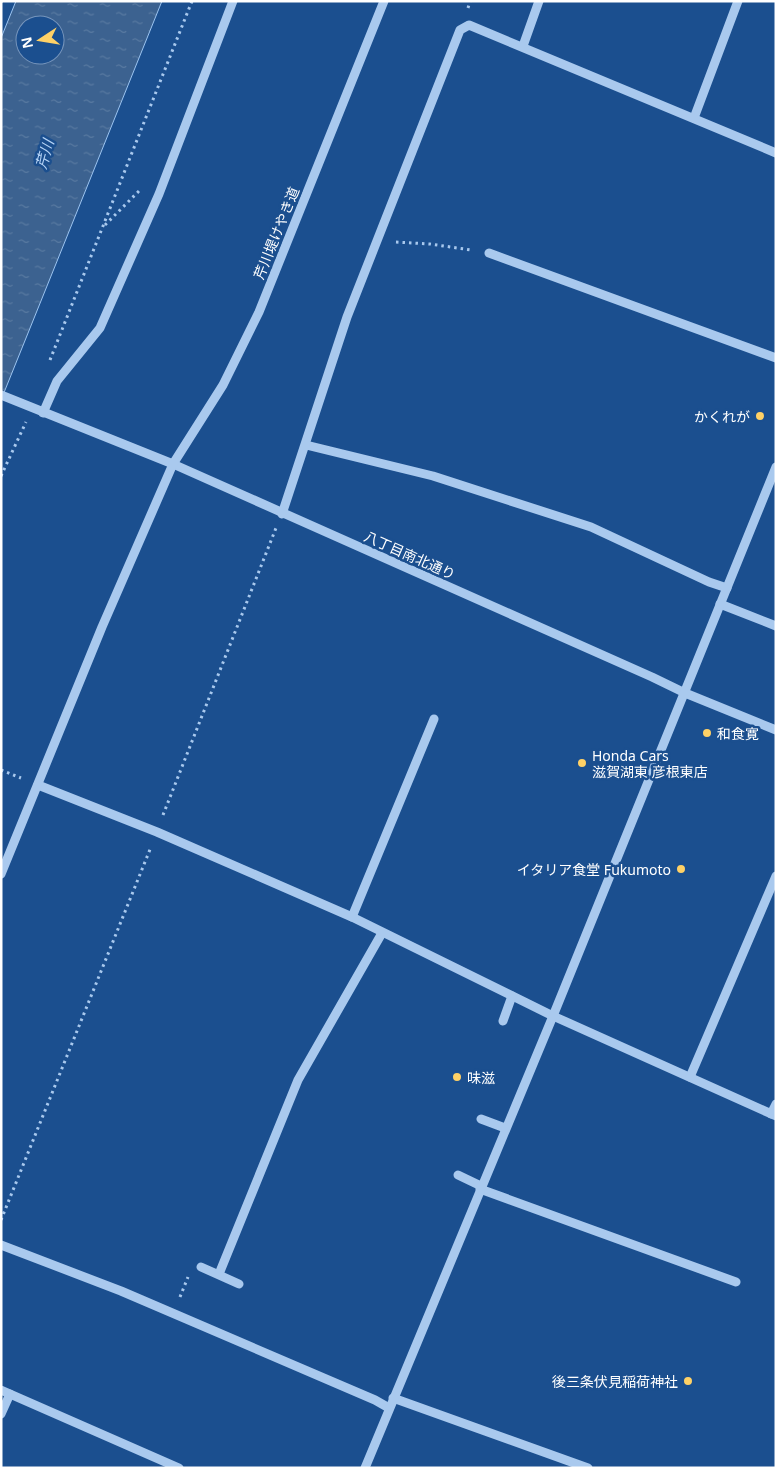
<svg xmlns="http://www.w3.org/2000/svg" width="777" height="1469" font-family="'Noto Sans','Noto Sans JP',sans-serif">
<defs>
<pattern id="water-ripples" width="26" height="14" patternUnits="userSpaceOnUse" patternTransform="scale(1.25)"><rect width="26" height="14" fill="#3c6290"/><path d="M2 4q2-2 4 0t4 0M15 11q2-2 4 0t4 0" fill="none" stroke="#597aa1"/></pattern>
</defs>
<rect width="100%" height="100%" fill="#1b4f8f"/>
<path fill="url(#water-ripples)" stroke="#9cc4f0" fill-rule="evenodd" d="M16 1H162L1 400V38ZM25 25H55V55H25Z"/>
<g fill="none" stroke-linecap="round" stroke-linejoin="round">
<g stroke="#a9c9ee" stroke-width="3" stroke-dasharray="2.5 4" stroke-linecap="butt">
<path d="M1 2 2 1"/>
<path d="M468 8 470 1"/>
<path d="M105 225 141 189"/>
<path d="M396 242 430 244 471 250"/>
<path d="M50 360 192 1"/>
<path d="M1 476 26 422"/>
<path d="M1 770 21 778"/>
<path d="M163 815 276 528"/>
<path d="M1 1220 151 847"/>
<path d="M180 1297 188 1277"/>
</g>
<g stroke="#a9c9ee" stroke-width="9">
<path d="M523 46 539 1"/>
<path d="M694 118 738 1"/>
<path d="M489 253 776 358"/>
<path d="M1 395 173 464 652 677 685 693 776 730"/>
<path d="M43 413 57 381 100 328 159 194 233 1"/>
<path d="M306 445 433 476 591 527 709 582 727 588"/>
<path d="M282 514 347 317 460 30 469 25 776 153"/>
<path d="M720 604 776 626"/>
<path d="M38 785 157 832 352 917 553 1016 776 1116"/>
<path d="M1 874 102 627 173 464 223 385 259 312 384 1"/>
<path d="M352 917 434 719"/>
<path d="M503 1021 512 996"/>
<path d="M690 1077 776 876"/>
<path d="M771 1114 776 1104"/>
<path d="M481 1119 505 1128"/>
<path d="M458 1175 481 1186"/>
<path d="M480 1189 736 1282"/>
<path d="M1 1245 121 1291 375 1400 389 1408"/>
<path d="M201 1267 239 1284"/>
<path d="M219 1274 298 1080 382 933"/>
<path d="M1 1390 179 1468"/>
<path d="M393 1398 588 1468"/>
<path d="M1 1414 10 1394"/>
<path d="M365 1468 553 1016 776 467"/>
</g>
</g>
<g fill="#ffd166" stroke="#1b4f8f" stroke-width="2">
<circle cx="760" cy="416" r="5"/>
<circle cx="707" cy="733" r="5"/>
<circle cx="582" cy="763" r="5"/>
<circle cx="681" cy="869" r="5"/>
<circle cx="457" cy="1077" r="5"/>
<circle cx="688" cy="1381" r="5"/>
</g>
<g text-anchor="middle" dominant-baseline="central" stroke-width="5" stroke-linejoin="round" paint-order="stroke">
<g font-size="14" fill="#fff" stroke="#1b4f8f">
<text transform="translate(276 233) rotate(-68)">芹川堤けやき道</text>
<text transform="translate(410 555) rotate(24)">八丁目南北通り</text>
</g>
<g font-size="14" fill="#fff" stroke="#1b4f8f" text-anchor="end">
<text x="750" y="416">かくれが</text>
<text x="717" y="733" text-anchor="start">和食寛</text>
<text x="592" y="755" text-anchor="start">Honda Cars<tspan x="592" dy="16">滋賀湖東 彦根東店</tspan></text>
<text x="671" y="869">イタリア食堂 Fukumoto</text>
<text x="467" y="1077" text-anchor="start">味滋</text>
<text x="678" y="1381">後三条伏見稲荷神社</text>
</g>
<g font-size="15" font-style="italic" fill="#b5d3f5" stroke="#1b4f8f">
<text transform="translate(44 154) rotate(-74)">芹川</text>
</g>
</g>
<rect width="777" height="1469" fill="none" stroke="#ffffff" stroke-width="5"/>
<g transform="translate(40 40) rotate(258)"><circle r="24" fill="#1b4f8f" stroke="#7695bc"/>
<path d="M0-4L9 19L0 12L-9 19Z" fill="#ffd166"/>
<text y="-8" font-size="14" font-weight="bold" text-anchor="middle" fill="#ffffff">N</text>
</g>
</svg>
